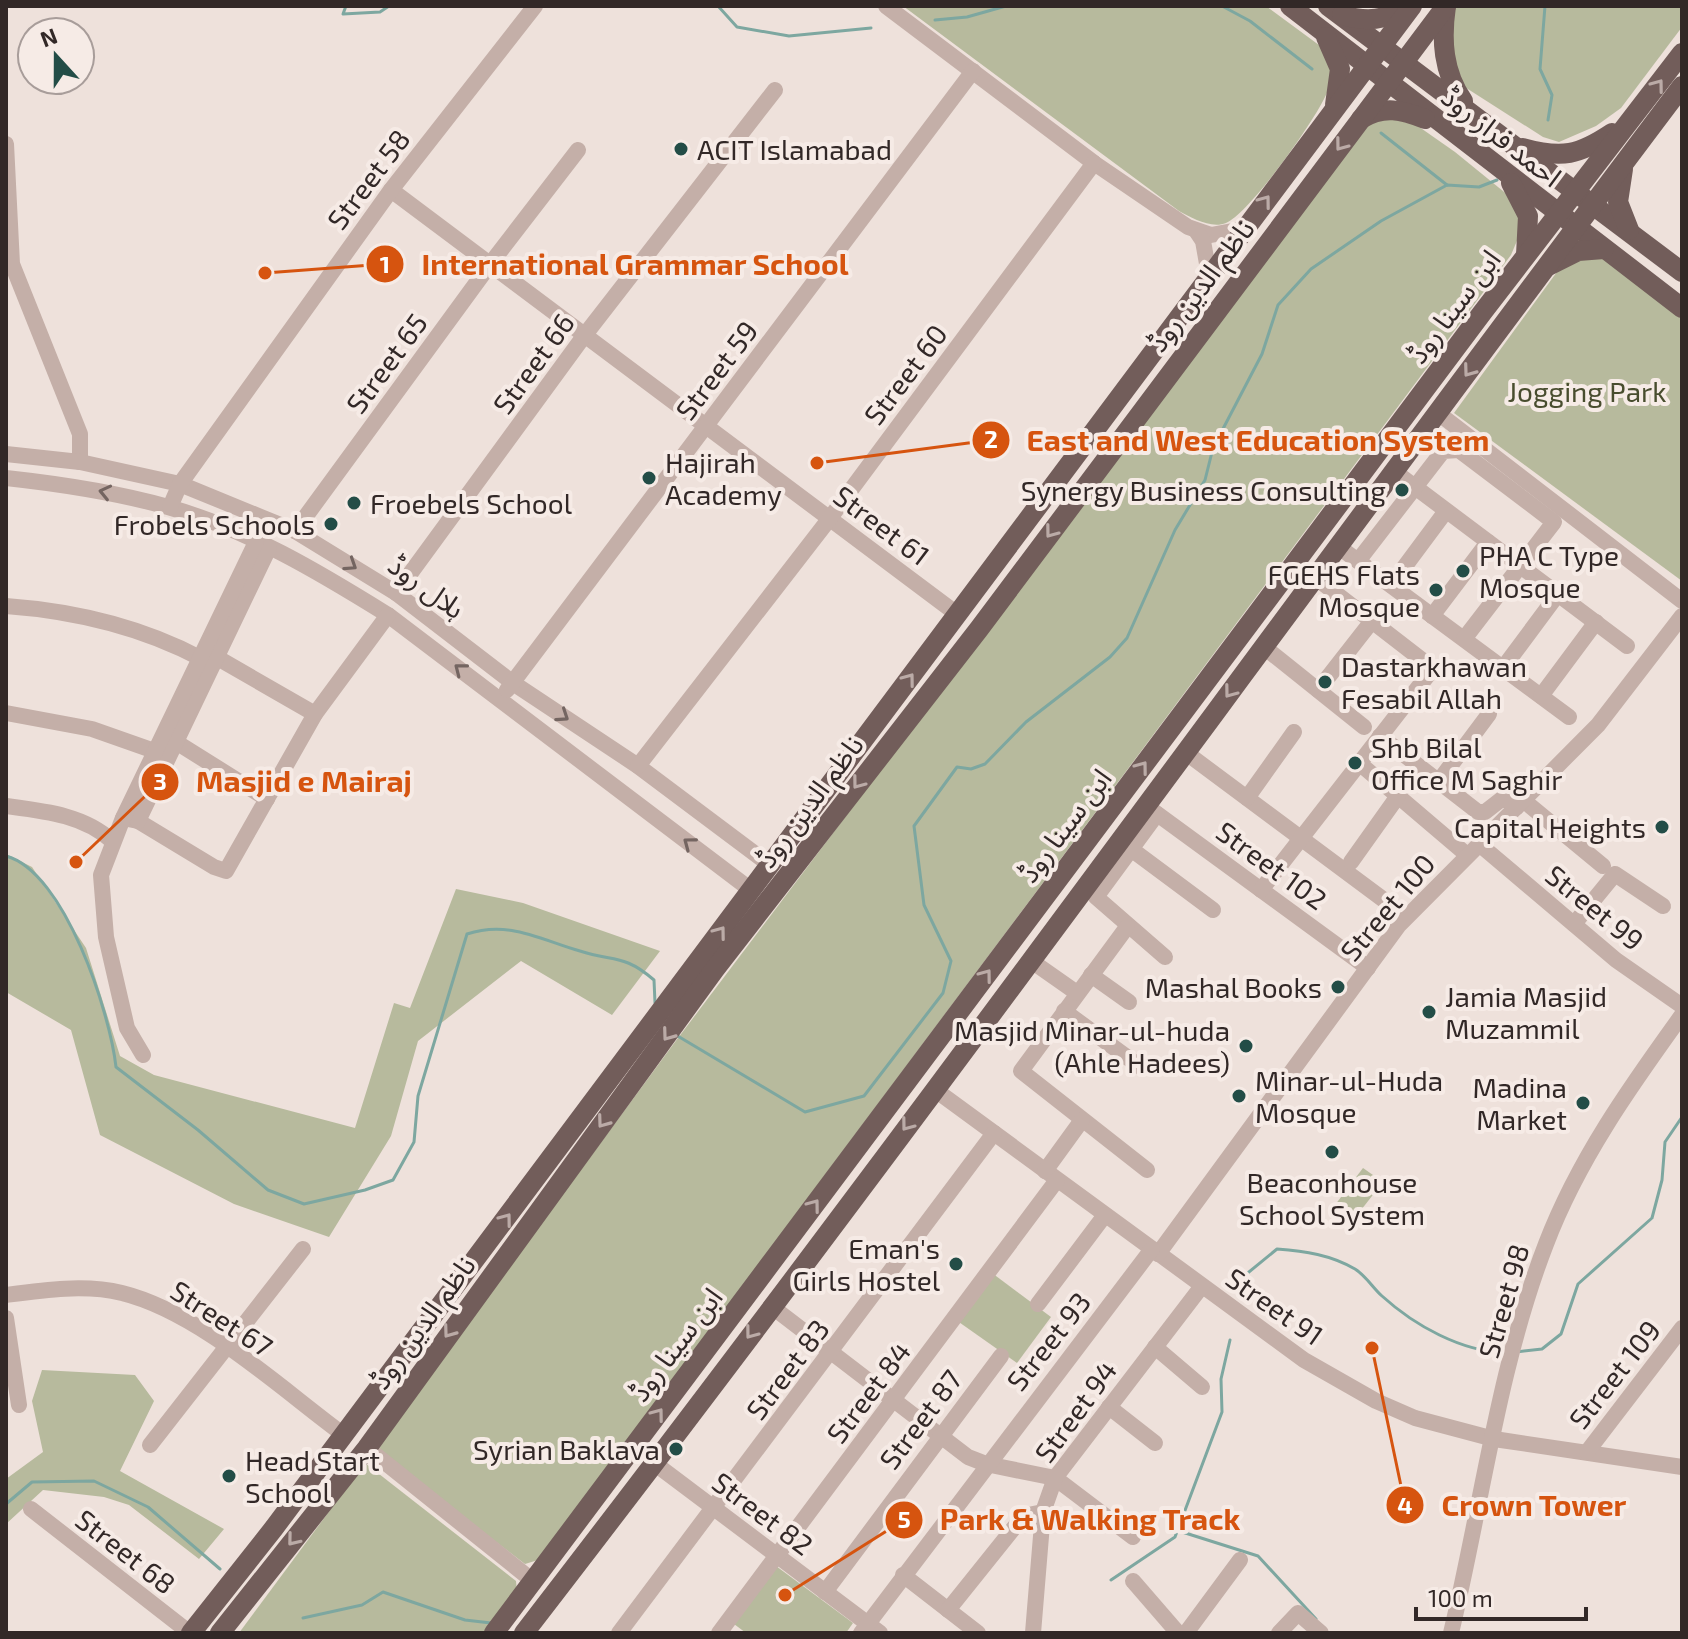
<svg xmlns="http://www.w3.org/2000/svg" width="1688" height="1639" font-family="'Exo 2','Noto Sans Arabic',sans-serif">
<rect width="100%" height="100%" fill="#eee1db"/>
<g fill="#b7ba9d">
<path d="M903 6H1266L1323 48 1335 68C1332 77 1330 88 1325 97 1313 123 1249 214 1226 223 1211 229 1192 218 1179 211Z"/>
<path d="M1454 6H1682V27L1621 108 1596 126 1559 142 1543 137 1460 84 1446 45Z"/>
<path d="M1375 116 1415 124 1455 152 1514 200 1524 224 1511 255 538 1560 525 1564 382 1455 378 1448 382 1439 675 1042Z"/>
<path d="M1589 228 1682 299V581L1454 413Z"/>
<path d="M6 854 32 867 86 948 120 1056 154 1075 355 1128 394 1003 410 1008 456 889 523 903 660 951 612 1015 521 961 418 1041 391 1136 329 1237 234 1204 100 1135 71 1030 6 992Z"/>
<path d="M1363 1168 1383 1182 1354 1219 1335 1205Z"/>
<path d="M992 1273 1051 1317 1017 1363 956 1320Z"/>
<path d="M42 1370 135 1375 154 1401 120 1471 224 1529 199 1559 129 1505 104 1497 43 1490 6 1524V1479L43 1452 32 1401Z"/>
<path d="M365 1463 516 1581 517 1592 486 1633H239Z"/>
<path d="M776 1566 853 1623 846 1633H746L734 1624Z"/>
</g>
<g fill="none" stroke-linecap="round" stroke-linejoin="round">
<g stroke="#7da7a0" stroke-width="3">
<path d="M346 6 343 14 380 12 389 6"/>
<path d="M718 6 737 27 789 36 871 28"/>
<path d="M1222 6 1250 21 1312 69"/>
<path d="M1545 6 1540 69 1552 95 1548 120"/>
<path d="M935 20 967 17 1006 6"/>
<path d="M1381 133 1447 185"/>
<path d="M6 856C65 872 110 1013 116 1067L198 1130 268 1190 304 1204 365 1190 393 1180 414 1142 418 1096 467 934C509 920 541 940 580 951 614 962 624 954 654 980L655 1003"/>
<path d="M676 1035 805 1112 864 1096 943 993 951 961 924 905 914 826 957 767 971 769 985 764 1026 722 1110 657 1127 638 1175 530 1205 480 1213 448 1262 354 1278 305 1311 269 1381 221 1447 185 1479 187 1497 180"/>
<path d="M1244 1276 1277 1249C1305 1251 1331 1255 1355 1269 1366 1276 1373 1288 1382 1296 1415 1326 1461 1351 1505 1353"/>
<path d="M1516 1352 1542 1349 1561 1334 1578 1284 1652 1218 1662 1180 1665 1142 1682 1117"/>
<path d="M6 1504 32 1482 94 1481 148 1507 220 1569"/>
<path d="M1179 1531 1258 1556 1316 1619"/>
<path d="M1111 1580 1175 1537 1222 1412 1221 1379 1230 1340"/>
<path d="M303 1618 362 1605 383 1592 465 1620 491 1623"/>
</g>
<g stroke="#c4afa8" stroke-width="16">
<path d="M886 6 1094 163 1188 227 1211 235 1243 229"/>
<path d="M6 144 12 264 80 434V462"/>
<path d="M391 190 957 614"/>
<path d="M1197 232 1203 241 1209 275"/>
<path d="M1438 413 1682 601"/>
<path d="M6 454 80 462 180 484 295 531 396 593 513 683 638 766 770 865"/>
<path d="M1395 472 1627 646"/>
<path d="M6 478C61 484 115 492 168 507 247 529 319 572 388 615L751 890"/>
<path d="M170 507 180 484 391 190 535 6"/>
<path d="M295 531 491 263 578 150"/>
<path d="M1339 547 1569 717"/>
<path d="M1358 561 1443 451 1459 450 1554 522 1464 639"/>
<path d="M1391 585 1446 511"/>
<path d="M396 593 584 336 775 90"/>
<path d="M6 606C74 611 142 627 202 659"/>
<path d="M1432 616 1488 542"/>
<path d="M1264 647 1364 727"/>
<path d="M209 653 315 714"/>
<path d="M1503 668 1558 594"/>
<path d="M507 690 973 71"/>
<path d="M1318 690 1372 621"/>
<path d="M1541 696 1596 622"/>
<path d="M6 713 92 729 163 754"/>
<path d="M1380 736 1478 812H1485L1503 798 1517 807"/>
<path d="M176 742 267 799"/>
<path d="M1185 752 1388 903"/>
<path d="M1359 763 1466 854"/>
<path d="M638 766 830 518 1094 163"/>
<path d="M1439 781 1489 714"/>
<path d="M1247 798 1294 732"/>
<path d="M1523 800 1603 866"/>
<path d="M1145 805 1368 968"/>
<path d="M6 806C44 811 84 815 112 841"/>
<path d="M1157 814 1096 897 1165 957"/>
<path d="M123 818 138 821 214 867 226 871 315 714 388 615"/>
<path d="M138 821 269 548"/>
<path d="M1479 844 1616 960 1682 1006"/>
<path d="M1131 849 1213 910"/>
<path d="M1351 862 1398 796"/>
<path d="M1261 890 1431 671 1426 663 1316 578"/>
<path d="M1574 924 1615 874 1663 906"/>
<path d="M1127 927 1021 1071 1147 1170"/>
<path d="M1030 960 1077 993"/>
<path d="M1091 975 1129 1002"/>
<path d="M1064 1011 1139 1066"/>
<path d="M143 1055 127 1028 106 937 101 875 123 818 256 542"/>
<path d="M934 1089 1304 1360 1376 1401 1415 1418 1494 1439 1682 1467"/>
<path d="M1045 1171 1082 1120"/>
<path d="M1158 1254 1399 925 1598 725 1682 616"/>
<path d="M6 1295C43 1290 85 1284 122 1293 199 1312 280 1388 344 1435"/>
<path d="M1038 1304 1105 1215"/>
<path d="M771 1306 968 1457 986 1464 1055 1478 1133 1537"/>
<path d="M6 1318 19 1405"/>
<path d="M1155 1347 1202 1387"/>
<path d="M1109 1407 1155 1443"/>
<path d="M150 1445 303 1249"/>
<path d="M367 1448 533 1581"/>
<path d="M1587 1452 1682 1328"/>
<path d="M654 1463 880 1633"/>
<path d="M31 1509 190 1633"/>
<path d="M903 1575 978 1633"/>
<path d="M1133 1581 1178 1633"/>
<path d="M825 1592 1001 1356"/>
<path d="M948 1610 1017 1524 1028 1515 1043 1512"/>
<path d="M619 1633 994 1133"/>
<path d="M719 1633 1057 1180"/>
<path d="M861 1633 1152 1249"/>
<path d="M1033 1633 1043 1512 1055 1478 1202 1286"/>
<path d="M1186 1633 1240 1560"/>
<path d="M1279 1633 1298 1613 1321 1633"/>
<path d="M1451 1633C1482 1504 1498 1368 1546 1244 1578 1160 1630 1087 1682 1015"/>
</g>
<g stroke="#725d5a" stroke-width="20">
<path d="M1290 6 1682 308"/>
<path d="M1328 6 1682 272"/>
<path d="M1446 6C1441 40 1443 72 1463 101"/>
<path d="M1342 15C1366 22 1386 21 1406 6"/>
<path d="M1326 37 1340 69 1335 105"/>
<path d="M1361 119C1384 105 1402 110 1425 119"/>
<path d="M1523 148C1562 159 1579 155 1612 133"/>
<path d="M1623 169 1618 202 1629 230"/>
<path d="M1511 183 1528 216 1526 255"/>
<path d="M1548 266 1578 251 1604 249"/>
<path d="M191 1633 274 1528 1412 6"/>
<path d="M220 1633 367 1448 715 969 979 629 1446 6"/>
<path d="M494 1633 1482 313 1682 53"/>
<path d="M524 1633C918 1123 1294 600 1682 86"/>
</g>
</g>
<defs><path id="oneway-chevron" d="M-2-3.5L2.5 0L-2 3.5" fill="none" stroke-width="1.6" stroke-linecap="round" stroke-linejoin="round" transform="scale(2)"/></defs>
<g stroke="#bbaba7">
<use href="#oneway-chevron" transform="translate(1658 85) rotate(-53)"/>
<use href="#oneway-chevron" transform="translate(1341 145) rotate(127)"/>
<use href="#oneway-chevron" transform="translate(1265 201) rotate(-53)"/>
<use href="#oneway-chevron" transform="translate(1469 371) rotate(126)"/>
<use href="#oneway-chevron" transform="translate(1051 532) rotate(127)"/>
<use href="#oneway-chevron" transform="translate(909 679) rotate(-53)"/>
<use href="#oneway-chevron" transform="translate(1230 692) rotate(127)"/>
<use href="#oneway-chevron" transform="translate(1142 767) rotate(-53)"/>
<use href="#oneway-chevron" transform="translate(858 783) rotate(127)"/>
<use href="#oneway-chevron" transform="translate(720 932) rotate(-53)"/>
<use href="#oneway-chevron" transform="translate(986 975) rotate(-53)"/>
<use href="#oneway-chevron" transform="translate(668 1035) rotate(126)"/>
<use href="#oneway-chevron" transform="translate(603 1122) rotate(126)"/>
<use href="#oneway-chevron" transform="translate(907 1125) rotate(127)"/>
<use href="#oneway-chevron" transform="translate(814 1205) rotate(-53)"/>
<use href="#oneway-chevron" transform="translate(506 1219) rotate(-53)"/>
<use href="#oneway-chevron" transform="translate(449 1332) rotate(126)"/>
<use href="#oneway-chevron" transform="translate(751 1333) rotate(127)"/>
<use href="#oneway-chevron" transform="translate(658 1414) rotate(-53)"/>
<use href="#oneway-chevron" transform="translate(293 1540) rotate(129)"/>
</g>
<g stroke="#746561">
<use href="#oneway-chevron" transform="translate(105 492) rotate(-167)"/>
<use href="#oneway-chevron" transform="translate(351 565) rotate(33)"/>
<use href="#oneway-chevron" transform="translate(460 669) rotate(-142)"/>
<use href="#oneway-chevron" transform="translate(563 716) rotate(34)"/>
<use href="#oneway-chevron" transform="translate(689 843) rotate(-143)"/>
</g>
<g fill="#234d47" stroke="#f6ebe6" stroke-width="3">
<circle cx="681" cy="149" r="8"/>
<circle cx="649" cy="478" r="8"/>
<circle cx="1402" cy="490" r="8"/>
<circle cx="354" cy="503" r="8"/>
<circle cx="331" cy="524" r="8"/>
<circle cx="1463" cy="571" r="8"/>
<circle cx="1436" cy="590" r="8"/>
<circle cx="1325" cy="682" r="8"/>
<circle cx="1355" cy="763" r="8"/>
<circle cx="1662" cy="827" r="8"/>
<circle cx="1338" cy="987" r="8"/>
<circle cx="1429" cy="1012" r="8"/>
<circle cx="1246" cy="1046" r="8"/>
<circle cx="1239" cy="1096" r="8"/>
<circle cx="1583" cy="1103" r="8"/>
<circle cx="1332" cy="1152" r="8"/>
<circle cx="956" cy="1264" r="8"/>
<circle cx="676" cy="1449" r="8"/>
<circle cx="229" cy="1476" r="8"/>
</g>
<g text-anchor="middle" dominant-baseline="central" stroke-width="8" stroke-linejoin="round" paint-order="stroke">
<g font-size="28" fill="#322827" stroke="#f6ebe6">
<text transform="translate(1502 136) rotate(38)">احمد فراز روڈ</text>
<text transform="translate(368 179) rotate(-53)">Street 58</text>
<text transform="translate(1200 285) rotate(-53)">ناظم الدین روڈ</text>
<text transform="translate(1453 306) rotate(-53)">ابن سینا روڈ</text>
<text transform="translate(386 363) rotate(-54)">Street 65</text>
<text transform="translate(533 363) rotate(-54)">Street 66</text>
<text transform="translate(716 370) rotate(-53)">Street 59</text>
<text transform="translate(905 374) rotate(-53)">Street 60</text>
<text transform="translate(882 525) rotate(37)">Street 61</text>
<text transform="translate(427 586) rotate(36)">ہلال روڈ</text>
<text transform="translate(809 801) rotate(-53)">ناظم الدین روڈ</text>
<text transform="translate(1064 825) rotate(-53)">ابن سینا روڈ</text>
<text transform="translate(1272 865) rotate(36)">Street 102</text>
<text transform="translate(1387 907) rotate(-50)">Street 100</text>
<text transform="translate(1595 907) rotate(39)">Street 99</text>
<text transform="translate(1503 1301) rotate(-74)">Street 98</text>
<text transform="translate(1275 1306) rotate(35)">Street 91</text>
<text transform="translate(222 1318) rotate(33)">Street 67</text>
<text transform="translate(422 1322) rotate(-54)">ناظم الدین روڈ</text>
<text transform="translate(1048 1341) rotate(-52)">Street 93</text>
<text transform="translate(675 1344) rotate(-53)">ابن سینا روڈ</text>
<text transform="translate(787 1369) rotate(-53)">Street 83</text>
<text transform="translate(1614 1374) rotate(-52)">Street 109</text>
<text transform="translate(868 1392) rotate(-53)">Street 84</text>
<text transform="translate(1075 1411) rotate(-54)">Street 94</text>
<text transform="translate(920 1419) rotate(-53)">Street 87</text>
<text transform="translate(763 1513) rotate(37)">Street 82</text>
<text transform="translate(126 1551) rotate(38)">Street 68</text>
</g>
<g font-size="28" fill="#322827" stroke="#f6ebe6" text-anchor="start">
<text x="697" y="149">ACIT Islamabad</text>
<text x="665" y="462">Hajirah<tspan x="665" dy="32">Academy</tspan></text>
<text x="1386" y="490" text-anchor="end">Synergy Business Consulting</text>
<text x="370" y="503">Froebels School</text>
<text x="315" y="524" text-anchor="end">Frobels Schools</text>
<text x="1479" y="555">PHA C Type<tspan x="1479" dy="32">Mosque</tspan></text>
<text x="1420" y="574" text-anchor="end">FGEHS Flats<tspan x="1420" dy="32">Mosque</tspan></text>
<text x="1341" y="666">Dastarkhawan<tspan x="1341" dy="32">Fesabil Allah</tspan></text>
<text x="1371" y="747">Shb Bilal<tspan x="1371" dy="32">Office M Saghir</tspan></text>
<text x="1646" y="827" text-anchor="end">Capital Heights</text>
<text x="1322" y="987" text-anchor="end">Mashal Books</text>
<text x="1445" y="996">Jamia Masjid<tspan x="1445" dy="32">Muzammil</tspan></text>
<text x="1230" y="1030" text-anchor="end">Masjid Minar-ul-huda<tspan x="1230" dy="32">(Ahle Hadees)</tspan></text>
<text x="1255" y="1080">Minar-ul-Huda<tspan x="1255" dy="32">Mosque</tspan></text>
<text x="1567" y="1087" text-anchor="end">Madina<tspan x="1567" dy="32">Market</tspan></text>
<text x="1332" y="1182" text-anchor="middle">Beaconhouse<tspan x="1332" dy="32">School System</tspan></text>
<text x="940" y="1248" text-anchor="end">Eman's<tspan x="940" dy="32">Girls Hostel</tspan></text>
<text x="660" y="1449" text-anchor="end">Syrian Baklava</text>
<text x="245" y="1460">Head Start<tspan x="245" dy="32">School</tspan></text>
</g>
<g font-size="28" fill="#484d2e" stroke="#f6ebe6">
<text x="1587" y="391">Jogging Park</text>
</g>
</g>
<path fill="none" stroke="#d6540f" stroke-width="3" d="M265 273L385 264M817 463L991 440M76 862L160 782M1372 1348L1405 1505M785 1595L904 1520"/>
<g fill="#d6540f" stroke="#f6ebe6" stroke-width="3">
<circle cx="265" cy="273" r="8"/>
<circle cx="817" cy="463" r="8"/>
<circle cx="76" cy="862" r="8"/>
<circle cx="1372" cy="1348" r="8"/>
<circle cx="785" cy="1595" r="8"/>
<circle cx="385" cy="264" r="20"/>
<circle cx="991" cy="440" r="20"/>
<circle cx="160" cy="782" r="20"/>
<circle cx="1405" cy="1505" r="20"/>
<circle cx="904" cy="1520" r="20"/>
</g>
<g font-size="24" text-anchor="middle" font-weight="bold" fill="#fff">
<text x="385" y="273">1</text>
<text x="991" y="448">2</text>
<text x="160" y="790">3</text>
<text x="1405" y="1514">4</text>
<text x="904" y="1528">5</text>
</g>
<g font-size="30" text-anchor="middle" font-weight="bold" fill="#d6540f" stroke="#f6ebe6" stroke-width="8" stroke-linejoin="round" paint-order="stroke">
<text x="635" y="275">International Grammar School</text>
<text x="1258" y="451">East and West Education System</text>
<text x="304" y="792">Masjid e Mairaj</text>
<text x="1534" y="1516">Crown Tower</text>
<text x="1090" y="1530">Park &amp; Walking Track</text>
</g>
<rect width="1688" height="1639" fill="none" stroke="#322827" stroke-width="16"/>
<g transform="translate(56 56) rotate(339)"><circle r="38" fill="#f6ebe6" stroke="#a89d9a" stroke-width="2"/>
<path d="M0-6L14 30L0 20L-14 30Z" fill="#234d47"/>
<text y="-12" font-size="22" font-weight="bold" text-anchor="middle" fill="#322827">N</text>
</g>
<path d="M1416 1607v12h170v-12" fill="none" stroke="#322827" stroke-width="4"/>
<text x="1428" y="1607" font-size="24" fill="#322827" stroke="#f6ebe6" stroke-width="6" paint-order="stroke">100 m</text>
</svg>
